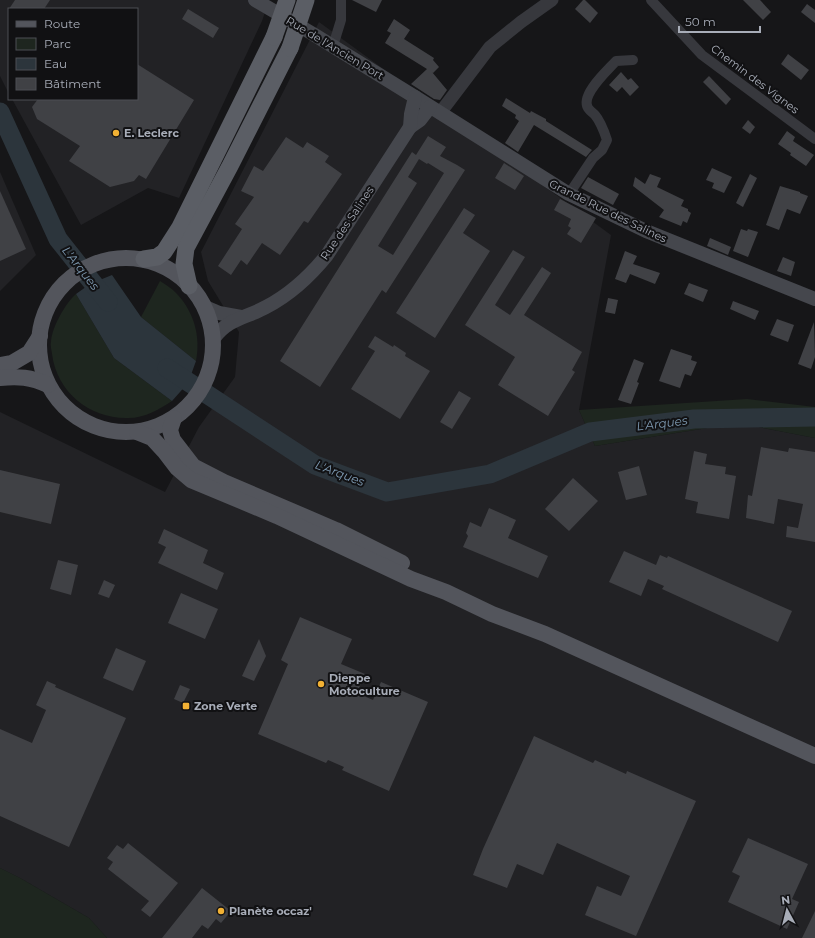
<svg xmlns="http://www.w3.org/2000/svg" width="815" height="938" font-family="Montserrat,sans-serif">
<rect width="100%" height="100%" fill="#161618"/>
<g fill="#222225">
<path d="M0 0H269L262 21 179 198 148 188 81 225 12 99H137V9H9V94L0 76Z"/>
<path d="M319 22 611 235 579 410 595 446 738 423 815 438V938H107L89 918 20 878 0 868V412L165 492 199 427 235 377 239 332 208 281 201 252Z"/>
<path d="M0 172 36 255 0 291Z"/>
</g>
<g fill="#1e261f">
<path d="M160 281C166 285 173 289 177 294 194 312 201 337 196 361L141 317Z"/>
<path d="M76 294 114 358 172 401C158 410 143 419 126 418 89 418 57 392 52 354 52 351 50 346 51 342 52 327 65 304 76 294Z"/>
<path d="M747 399 815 407V438L738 423 595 446 579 410Z"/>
<path d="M0 868 20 878 89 918 107 938H0Z"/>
</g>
<path fill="#2c353c" d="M112 275 141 317 196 361 188 383 172 401 114 358 76 294 90 284Z"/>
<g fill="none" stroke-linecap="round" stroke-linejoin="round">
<g stroke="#2c353c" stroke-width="19">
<path d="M0 112 58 239 108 302"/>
<path d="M167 368 315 465 387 492 490 474 590 432 694 419 815 417"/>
</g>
</g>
<g fill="#404145" fill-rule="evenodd">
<path d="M15 0H50L44 9H9Z"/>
<path d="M352 0H382L376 12Z"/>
<path d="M583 0H585L598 13 590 23 575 9Z"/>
<path d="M743 0H760L771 12 763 20Z"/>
<path d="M807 4 815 10V23L801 12Z"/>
<path d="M188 9 219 28 213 38 182 19Z"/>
<path d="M394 19 410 30 404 39 434 58 433 60 439 67 433 73 432 72 447 90 440 100 434 99 411 84 427 69 385 43 391 33 387 31Z"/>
<path d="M788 54 809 70 801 80 781 64Z"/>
<path d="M137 64 194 100 146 179 139 175 134 181 110 187 69 161 80 146 37 119 32 107 38 99H137Z"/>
<path d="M621 72 628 80 631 78 639 87 630 96 622 87 617 92 609 85Z"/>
<path d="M709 76 731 99 726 105 703 82Z"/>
<path d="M506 98 530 113 531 111 546 119V121L592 150 591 151 586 157 534 125 518 152 505 143 519 121 515 118 516 115 502 106Z"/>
<path d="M748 120 755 127 750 134 742 128Z"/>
<path d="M787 131 795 137 793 141 814 155 806 166 790 155 791 153 778 144Z"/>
<path d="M428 136 446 147 440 156 457 165 465 170 386 293 382 290 320 387 280 361 412 152 416 155ZM419 159 427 164 428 163 444 173 393 255 378 246 417 183 408 177Z"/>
<path d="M286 137 303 148 307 142 329 156 325 162 342 174 308 223 304 221 280 255 262 243 247 265 241 260 231 275 218 266 242 229 235 224 254 197 241 191 254 166 263 171Z"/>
<path d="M504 163 524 176 515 190 495 178Z"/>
<path d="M712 168 732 177 724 193 712 188 714 183 706 180Z"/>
<path d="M650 174 661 178 657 187 684 200 681 206 688 209V211L691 213 687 223 683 221 681 226 659 217 664 210 633 186 635 177 645 184Z"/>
<path d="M750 174 757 178 743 207 736 203Z"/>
<path d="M588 177 619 194 613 205 581 188Z"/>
<path d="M780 186 800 192V193L808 196 800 214 787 209 779 230 766 225Z"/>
<path d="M0 191 26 249 0 261Z"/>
<path d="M560 199 596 218 581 243 567 234 571 228 568 226 571 219 554 210Z"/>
<path d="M464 208 475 215 463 233 490 251 435 338 396 313Z"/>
<path d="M741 229 747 231 748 229 758 232 748 257 733 251Z"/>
<path d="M710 238 731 247 728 255 707 246Z"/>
<path d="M513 250 525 257 495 305 510 315 542 267 551 273 524 315 582 352 572 370 575 372 548 416 498 385 515 357 465 325Z"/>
<path d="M625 251 637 256 633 264 660 273 655 284 630 274 626 283 615 279Z"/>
<path d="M783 257 795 262 791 276 777 271Z"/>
<path d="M689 283 708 290 703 302 684 294Z"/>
<path d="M608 298 618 300 615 314 605 312Z"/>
<path d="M733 301 759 311 755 320 730 309Z"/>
<path d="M777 319 794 325 788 342 770 335Z"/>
<path d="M814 322 815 357 811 369 798 364Z"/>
<path d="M375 336 393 347 394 345 406 353 405 356 430 371 400 419 351 389 375 351 368 347Z"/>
<path d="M671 349 692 356 691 360 697 362 691 376 685 374 680 388 659 381Z"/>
<path d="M634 359 644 363 637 382 639 383 631 404 618 400Z"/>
<path d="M459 391 471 398 452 429 440 422Z"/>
<path d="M761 447 788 452 789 448 815 452V542L786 537 787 526 798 528 803 504 778 499 774 524 746 518 748 495 752 496Z"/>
<path d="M694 451 707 454 705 464 726 467 725 474 736 476 729 519 696 513 698 502 685 499Z"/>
<path d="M639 466 647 495 626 500 618 472Z"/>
<path d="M0 470 60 484 51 524 0 512Z"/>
<path d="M573 478 598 501 569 531 545 509Z"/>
<path d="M489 508 516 520 508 538 548 556 538 578 463 547 468 536 466 533 470 522 481 527Z"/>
<path d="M164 529 208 550 203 563 224 573 217 590 158 563 166 547 158 543Z"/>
<path d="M624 551 656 565 660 555 667 558 668 556 792 611 778 642 662 589 664 586 648 579 641 596 609 582Z"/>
<path d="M58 560 78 565 71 595 50 589Z"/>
<path d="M104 580 115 585 109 598 98 594Z"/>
<path d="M181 593 218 609 205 639 168 623Z"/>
<path d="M300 617 352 639 341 664 365 674 357 693 373 700 381 682 428 702 389 791 342 770 344 767 328 760 326 763 258 734 288 664 281 660Z"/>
<path d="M259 639 266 656 254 681 242 676Z"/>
<path d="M116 648 146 661 133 691 103 678Z"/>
<path d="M47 681 56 685 55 687 126 718 69 847 0 816V729L32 743 46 710 36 705Z"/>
<path d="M180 685 190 689 183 703 174 699Z"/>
<path d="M534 736 593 763 595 760 626 774 627 771 696 801 636 936 585 915 597 886 621 896 630 876 557 843 543 875 517 864 507 888 473 875 483 849Z"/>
<path d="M748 838 808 864 792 899 799 902 787 929 728 902 740 876 732 872Z"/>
<path d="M128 843 178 883 150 917 141 910 149 901 108 869 113 862 107 858 117 845 123 849Z"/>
<path d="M202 888 231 911 221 923 216 919 208 929 202 925 192 938H162Z"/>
<path d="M815 911V938H802Z"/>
</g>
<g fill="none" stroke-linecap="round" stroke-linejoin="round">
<g stroke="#37383d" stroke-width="10">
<path d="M651 0 702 55 815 139"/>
<path d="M333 46 341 20V0"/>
<path d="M569 194 593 158 602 150 607 140C604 131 601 122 595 115 593 113 590 111 588 108 580 95 607 71 616 61L633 60"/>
</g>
<path stroke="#37383d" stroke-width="13" d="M440 113 490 47 521 22 552 0"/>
<g stroke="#45474d" stroke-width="14">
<path d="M255 0 313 34 415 97 569 194 646 231 815 299"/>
<path d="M410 127 420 120 430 107"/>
<path d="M205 307 219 313 241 317"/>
<path d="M214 338C229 318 246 318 266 307 291 294 310 276 327 255L410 127 411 114 415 97"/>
</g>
<g stroke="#53555c" stroke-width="16">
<circle cx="126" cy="345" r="87"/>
<path d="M0 365 12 363 29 353 40 336"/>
<path d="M0 378C18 376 31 377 48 385"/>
<path d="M174 418 170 430 173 440 193 466 224 482 336 530 402 563"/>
<path d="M137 432 152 438 164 451 177 468 191 480 277 516 411 579 446 592 492 614 545 634 815 756"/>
</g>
<g stroke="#5b5e65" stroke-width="17">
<path d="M144 259 157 257 164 252 180 227 274 37"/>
<path d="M189 286 184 264 186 248 230 166 290 48"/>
</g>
<g stroke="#5b5e65" stroke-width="17">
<path d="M274 37 287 0"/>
<path d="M290 48 306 0"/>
</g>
</g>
<g fill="#f2b134" stroke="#111113" stroke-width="1.5">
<circle cx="116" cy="133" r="4"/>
<circle cx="321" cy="684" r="4"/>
<rect x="182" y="702" width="8" height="8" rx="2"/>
<circle cx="221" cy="911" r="4"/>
</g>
<g text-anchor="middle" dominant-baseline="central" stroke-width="4" stroke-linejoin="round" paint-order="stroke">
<g font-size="11" fill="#a8adb8" stroke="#111113">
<text transform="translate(335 48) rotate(31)">Rue de l'Ancien Port</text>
<text transform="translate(755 79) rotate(37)">Chemin des Vignes</text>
<text transform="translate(608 211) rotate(26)">Grande Rue des Salines</text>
<text transform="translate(347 223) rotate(-56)">Rue des Salines</text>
</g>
<g font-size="11" font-weight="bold" fill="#a8adb8" stroke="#111113" text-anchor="start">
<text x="124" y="133">E. Leclerc</text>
<text x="329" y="678">Dieppe<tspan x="329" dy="13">Motoculture</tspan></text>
<text x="194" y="706">Zone Verte</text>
<text x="229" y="911">Planète occaz'</text>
</g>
<g font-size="12" font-style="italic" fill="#7f9bb3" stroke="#111113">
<text transform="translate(81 268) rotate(52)">L'Arques</text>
<text transform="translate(662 423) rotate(-7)">L'Arques</text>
<text transform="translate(340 473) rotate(21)">L'Arques</text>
</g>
</g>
<rect x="8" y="8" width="130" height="92" fill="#111113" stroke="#4d4f55"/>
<rect x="16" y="21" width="20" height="6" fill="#53555c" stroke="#4d4f55"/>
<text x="44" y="28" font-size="12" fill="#a8adb8">Route</text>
<rect x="16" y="38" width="20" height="12" fill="#1e261f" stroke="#4d4f55"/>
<text x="44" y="48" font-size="12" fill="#a8adb8">Parc</text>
<rect x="16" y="58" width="20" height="12" fill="#2c353c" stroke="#4d4f55"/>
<text x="44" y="68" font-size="12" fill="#a8adb8">Eau</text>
<rect x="16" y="78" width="20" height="12" fill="#404145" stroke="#4d4f55"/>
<text x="44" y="88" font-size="12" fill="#a8adb8">Bâtiment</text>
<g transform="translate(787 910) rotate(353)" stroke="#111113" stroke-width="3" paint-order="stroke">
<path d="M0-3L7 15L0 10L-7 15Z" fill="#a8adb8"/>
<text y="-6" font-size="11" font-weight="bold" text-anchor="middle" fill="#a8adb8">N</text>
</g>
<path d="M679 26v6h81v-6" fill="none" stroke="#a8adb8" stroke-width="2"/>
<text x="685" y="26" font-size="12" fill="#a8adb8" stroke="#111113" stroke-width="3" paint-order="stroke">50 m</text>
</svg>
